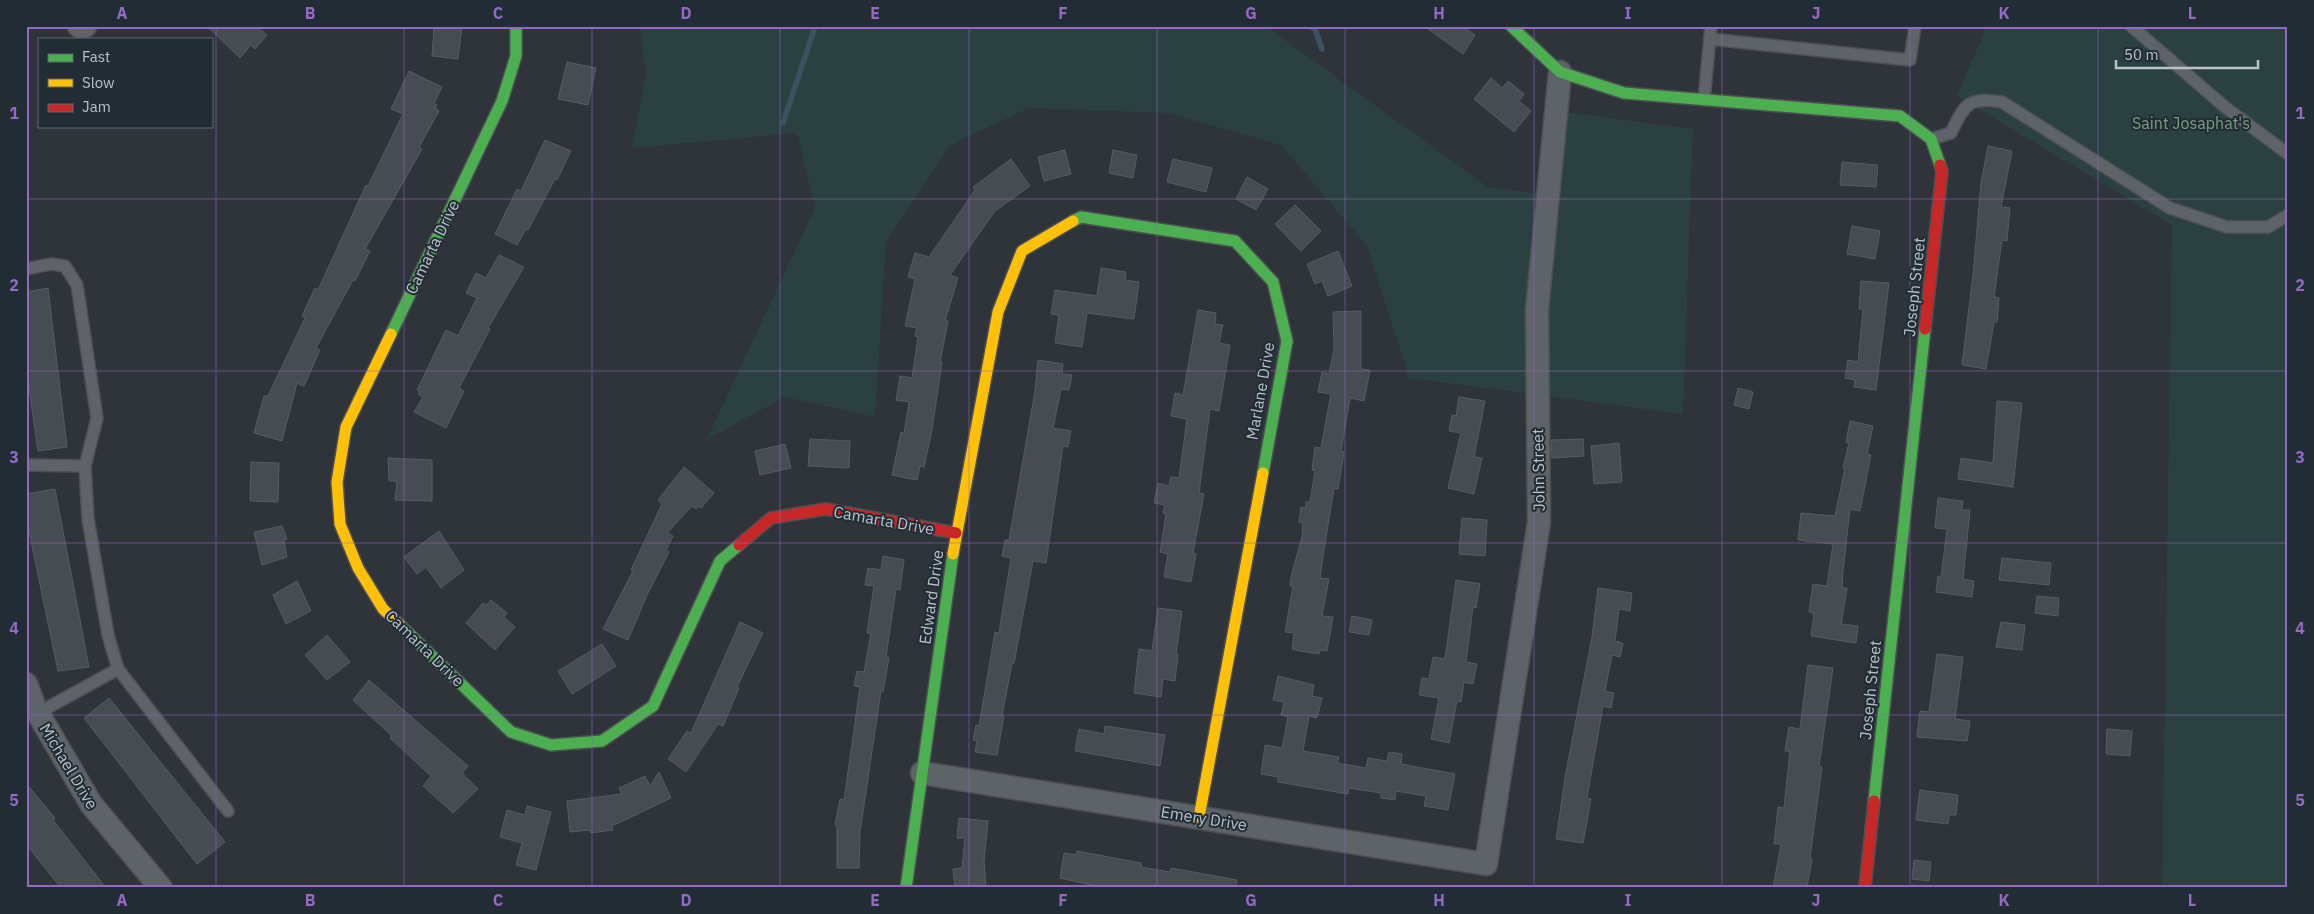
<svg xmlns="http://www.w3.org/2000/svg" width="2314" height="914" font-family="'IBM Plex Sans',sans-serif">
<rect width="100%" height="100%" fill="#2e343a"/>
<g fill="#2b4141">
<path d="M640 26H1265L1488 187 1547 195 1556 111 1693 129 1683 414 1409 378 1367 246 1281 145 1168 113 1029 108 952 144 886 241 875 417 785 397 707 439 815 208 797 133 632 148 646 73Z"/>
<path d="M1987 26H2288V888H2162L2172 225 1957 96Z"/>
</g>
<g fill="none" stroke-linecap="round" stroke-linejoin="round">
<g stroke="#3e5163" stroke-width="5.5">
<path d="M1309 26 1315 29 1322 49"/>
<path d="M783 123 814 30 813 26"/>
</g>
</g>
<g fill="#474c52" stroke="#565c61">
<path d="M207 26H256L267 35 255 49 251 45 240 58Z"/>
<path d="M434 26H462L458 59 432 56Z"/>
<path d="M1424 26H1462L1475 35 1463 54Z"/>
<path d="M567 62 596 68 588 105 558 99Z"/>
<path d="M409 71 442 87 434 103 437 105 435 108 439 111 419 147 422 149 365 249 370 251 355 281 353 280 316 348 320 350 304 386 297 383 282 441 254 433 264 396H268L305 318 302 316 315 288 318 290 366 185 368 186 403 114 391 109Z"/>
<path d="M1491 78 1502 88 1508 81 1524 94 1519 101 1531 111 1514 132 1474 99Z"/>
<path d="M545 140 571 151 557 180 555 179 528 230 526 229 517 245 495 234 517 189 521 191Z"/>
<path d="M1988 146 2012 151 2001 207 2010 208 2007 241 2002 240 1994 297 1999 298 1997 322H1994L1986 369 1962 365 1973 275 1981 183Z"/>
<path d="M1065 150 1071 174 1044 181 1038 157Z"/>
<path d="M1113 150 1137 155 1133 178 1109 173Z"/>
<path d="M1011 159 1030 186 995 211 950 275 958 278 945 321H948L940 362H942L932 430 924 467 920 466 917 480 892 475 901 432 904 433 909 402 896 400 900 376 912 378 918 337 915 336 917 328 905 326 915 279 908 277 915 253 929 257 975 190 973 187Z"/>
<path d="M1173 159 1212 168 1206 192 1167 182Z"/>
<path d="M1842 162 1878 165 1876 187 1840 185Z"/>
<path d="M1247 177 1268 189 1256 210 1236 199Z"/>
<path d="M1295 205 1321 231 1301 251 1275 224Z"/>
<path d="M1852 226 1880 231 1875 259 1847 254Z"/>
<path d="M1338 251 1352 286 1328 296 1322 281 1315 284 1307 264Z"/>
<path d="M499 255 524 267 488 328 490 329 459 388 464 391 446 428 414 412 423 397 418 394 420 392 417 390 446 330 458 336 477 298 466 293 476 273 486 278Z"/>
<path d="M1101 268 1126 272 1125 280 1139 282 1134 319 1087 313 1082 347 1055 343 1059 315 1051 314 1055 290 1097 296Z"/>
<path d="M1861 281 1889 283 1876 390 1854 387 1855 380 1845 378 1848 360 1858 362 1863 309H1859Z"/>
<path d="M48 288 67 447 38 451 26 367V292Z"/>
<path d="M1198 310 1216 313 1215 324 1223 325 1219 343 1230 345 1219 411 1210 409 1199 493 1204 494 1193 553 1196 554 1191 582 1164 577 1168 554 1160 552 1166 514 1163 513 1165 505 1154 503 1158 483 1169 486 1171 477 1179 478 1187 419 1171 416 1175 393 1183 395Z"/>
<path d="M1361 311V369L1370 370 1364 401 1350 398 1341 451 1344 452 1338 489 1334 488 1323 556 1320 578 1329 579 1322 616 1333 617 1327 651 1320 650 1319 654 1300 651 1292 649 1294 633 1285 632 1293 586H1290L1291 577 1303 533H1302L1303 523 1299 522 1301 507 1306 508V502H1310L1315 471 1312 470 1315 447 1321 448 1331 394 1318 392 1322 372 1329 374 1334 349 1333 312Z"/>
<path d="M1038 360 1063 364 1062 374 1072 375 1069 390 1061 389 1053 428 1071 431 1068 447 1063 446 1046 563 1033 561 1014 663H1012L1002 716H1004L997 755 975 752 977 741 973 740 976 725 979 726 995 632 999 633 1011 558 1002 556 1005 540H1009L1035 391Z"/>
<path d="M1738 388 1753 392 1749 409 1734 405Z"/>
<path d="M1459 397 1485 401 1474 457 1482 458 1474 494 1448 488 1461 433 1449 431 1452 415 1456 416Z"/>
<path d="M1997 401 2022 403 2013 487 1958 479 1961 458 1993 463Z"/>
<path d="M1850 421 1873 426 1867 454 1871 455 1860 511 1850 509 1843 571 1842 588H1847L1841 624 1858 626 1856 643 1811 636 1814 613 1809 612 1813 584 1827 586 1833 544 1798 540 1801 513 1835 516 1845 468H1843L1849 443 1846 442Z"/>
<path d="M810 439 850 441 849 468 808 466Z"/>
<path d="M1583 439 1584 456 1552 458 1551 440Z"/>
<path d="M1619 443 1622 482 1594 484 1591 446Z"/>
<path d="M785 444 791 468 760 475 755 451Z"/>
<path d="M388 458 432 460V501L395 500 397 481H389Z"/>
<path d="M251 462 279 463 278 502 250 501Z"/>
<path d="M684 467 714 493 701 508 698 506 696 509 692 506 667 533 673 536 666 550 669 552 647 595 628 640 603 629 633 571 631 570 662 504 658 500Z"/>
<path d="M55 489 89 667 58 671 26 517V494Z"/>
<path d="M1938 498 1963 501 1962 510H1970L1963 579 1974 581 1972 597 1936 592 1938 576 1941 577 1947 529 1935 528Z"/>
<path d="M1462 518 1487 520 1485 556 1459 554Z"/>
<path d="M282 526 287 539 284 540 287 557 262 565 254 532Z"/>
<path d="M439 531 464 570 441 588 426 567 417 574 404 557Z"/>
<path d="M883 556 904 560 900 590 896 589 886 657 889 658 883 692 881 691 860 832 859 868H837V826L835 825 840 799 844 800 860 687 854 686 857 671 864 672 871 633H867L874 586 865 585 868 568 881 570Z"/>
<path d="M2002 558 2051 563 2049 585 1999 580Z"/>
<path d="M1456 580 1480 584 1476 608 1473 607 1466 662 1477 664 1473 684 1464 682 1461 702 1457 701 1449 743 1431 739 1439 698 1419 695 1422 678 1429 679 1433 657 1445 659Z"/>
<path d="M297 581 311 611 286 624 273 595Z"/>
<path d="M1598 588 1632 593 1630 611 1619 609 1615 641 1623 643 1620 657 1612 655 1605 691 1614 693 1611 708 1603 706 1587 798 1591 799 1583 843 1556 839 1566 772 1592 637Z"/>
<path d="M2037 596 2059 598 2058 616 2035 613Z"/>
<path d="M491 600 507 613 504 617 515 627 495 650 466 623 483 603 487 605Z"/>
<path d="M1158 608 1182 611 1176 654H1178L1175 681 1163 679 1161 697 1134 693 1139 649 1152 651Z"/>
<path d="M1352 616 1372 620 1369 635 1349 632Z"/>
<path d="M740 622 763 633 737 687 739 688 723 726 718 724 686 772 668 759 687 731 691 733Z"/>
<path d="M2001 622 2025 625 2022 650 1996 647Z"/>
<path d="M327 635 350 662 327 680 305 655Z"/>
<path d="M602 644 616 666 572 694 558 671Z"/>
<path d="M1937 654 1963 657 1955 719 1970 721 1967 741 1917 737 1920 711 1929 712Z"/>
<path d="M1808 665 1833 668 1819 767H1822L1810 858 1812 859 1807 888H1773L1781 844H1774L1778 807 1784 808 1790 751H1785L1789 727 1800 729Z"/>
<path d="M1278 676 1314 685 1312 696 1322 698 1317 718 1309 716 1303 751 1339 757 1337 763 1366 768 1368 758 1387 761 1389 752 1402 754 1401 764 1455 774 1448 810 1424 806 1426 796 1396 791 1395 800 1381 798V793L1349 788 1348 794 1278 782V777L1261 774 1265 745 1282 748 1288 717 1281 715 1284 702 1273 700Z"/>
<path d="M369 680 468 766 462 773 478 789 453 813 423 786 431 776 390 738 392 736 353 700Z"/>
<path d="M109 698 225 842 197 864 84 718Z"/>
<path d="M1105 726 1165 735 1160 766 1075 751 1079 729 1104 734Z"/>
<path d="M2107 729 2132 731 2130 756 2106 754Z"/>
<path d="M659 772 671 798 612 826 613 830 591 833 590 830 570 832 567 801 622 794 619 788 645 776 650 786Z"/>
<path d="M26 783 55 818 53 820 106 888H61L26 844Z"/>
<path d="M1920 790 1958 795 1956 815H1949L1948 824 1916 820Z"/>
<path d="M527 806 551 812 536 870 516 865 522 843 500 837 507 810 525 815Z"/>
<path d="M959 818 988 821 984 861 986 888H955L953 869 962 868 965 838H957Z"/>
<path d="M1077 851 1141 863V867L1170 872 1171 868 1237 880 1236 888H1105L1060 878 1064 853 1076 855Z"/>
<path d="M1914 860 1931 862 1929 881 1912 879Z"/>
</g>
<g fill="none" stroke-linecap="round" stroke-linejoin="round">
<defs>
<g id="lane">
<path d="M2131 26 2225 107 2288 154"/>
<path d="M1710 39 1910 60 1915 26"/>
<path d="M1704 100 1711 26"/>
<path d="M1931 139 1951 133C1965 103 1969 97 2002 102L2170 208 2227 227H2268L2288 215"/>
<path d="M26 269 51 264 65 266 77 285 97 418 85 466 88 519 108 635 118 669"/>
<path d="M26 465 85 466"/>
<path d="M38 713 118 669 228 811"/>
</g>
<g id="street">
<path d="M79 26H85"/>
<path d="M26 684 35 708 91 804 161 888"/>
<path d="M922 773 1486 864 1539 522 1537 310 1560 72"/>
</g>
<g id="fast">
<path d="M1511 26 1560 72 1624 93 1900 116 1931 139 1940 165"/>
<path d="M1073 221 1081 217 1235 241 1273 282 1287 341 1263 473"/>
<path d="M391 334 502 101 516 56V26"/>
<path d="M400 625 511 732 551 745 602 741 653 706 720 561 739 545"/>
<path d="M1874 801 1925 329"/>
<path d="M906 888 953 554"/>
</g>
<g id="slow">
<path d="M391 334 346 427 337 482 340 524 358 568 383 609 400 625"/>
<path d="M953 554 998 312 1022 251 1073 221"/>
<path d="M1199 817 1263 473"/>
</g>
<g id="jam">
<path d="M1925 329 1942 171 1940 165"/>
<path d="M739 545 771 518 826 509 956 533"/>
<path d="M1865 888 1874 801"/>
</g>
</defs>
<use href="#lane" stroke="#4c5055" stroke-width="14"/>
<use href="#street" stroke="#4c5055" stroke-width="25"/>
<use href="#fast" stroke="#4c5055" stroke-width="14"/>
<use href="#slow" stroke="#4c5055" stroke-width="14"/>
<use href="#jam" stroke="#4c5055" stroke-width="14"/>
<use href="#lane" stroke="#5e6368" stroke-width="11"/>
<use href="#street" stroke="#5e6368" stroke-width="22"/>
<use href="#fast" stroke="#4caf50" stroke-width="11"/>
<use href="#slow" stroke="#ffc107" stroke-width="11"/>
<use href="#jam" stroke="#c62828" stroke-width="11"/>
</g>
<path fill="none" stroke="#9468c3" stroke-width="1" stroke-opacity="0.55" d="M216 26V888M404 26V888M592 26V888M780 26V888M969 26V888M1157 26V888M1345 26V888M1534 26V888M1722 26V888M1910 26V888M2098 26V888M26 199H2288M26 371H2288M26 543H2288M26 715H2288"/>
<g text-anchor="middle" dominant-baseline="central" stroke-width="4" stroke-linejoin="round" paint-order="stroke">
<g font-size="16" fill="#799e7e" stroke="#212c35">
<text x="2191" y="123">Saint Josaphat's</text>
</g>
<g font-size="16" fill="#b9c2ca" stroke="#212c35">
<text transform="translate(432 247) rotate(-64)">Camarta Drive</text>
<text transform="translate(1914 287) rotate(-84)">Joseph Street</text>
<text transform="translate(1260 391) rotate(-80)">Marlane Drive</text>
<text transform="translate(1538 470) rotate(-91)">John Street</text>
<text transform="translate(884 520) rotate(10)">Camarta Drive</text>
<text transform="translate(931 597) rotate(-82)">Edward Drive</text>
<text transform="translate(425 648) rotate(44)">Camarta Drive</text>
<text transform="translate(1870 690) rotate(-84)">Joseph Street</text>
<text transform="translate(69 766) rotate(59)">Michael Drive</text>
<text transform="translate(1204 818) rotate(9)">Emery Drive</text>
</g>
</g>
<rect width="2314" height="914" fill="none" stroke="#212c35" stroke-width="55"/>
<rect x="38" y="38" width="175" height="90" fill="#212c35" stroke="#5e6871"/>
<rect x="48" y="54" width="25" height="8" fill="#4caf50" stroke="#5e6871"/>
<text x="82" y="62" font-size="15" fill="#b9c2ca">Fast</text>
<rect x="48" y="79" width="25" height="8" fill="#ffc107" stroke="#5e6871"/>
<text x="82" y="88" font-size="15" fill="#b9c2ca">Slow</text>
<rect x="48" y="104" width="25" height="8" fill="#c62828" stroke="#5e6871"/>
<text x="82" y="112" font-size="15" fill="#b9c2ca">Jam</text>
<path d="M2116 60v8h142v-8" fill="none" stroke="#b9c2ca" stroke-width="2.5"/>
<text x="2124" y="60" font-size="15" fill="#b9c2ca" stroke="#212c35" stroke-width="4" paint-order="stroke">50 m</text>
<rect x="28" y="28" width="2258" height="858" fill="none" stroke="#9468c3" stroke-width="2"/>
<g font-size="16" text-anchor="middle" font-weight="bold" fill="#9468c3">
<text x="122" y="19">A</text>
<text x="310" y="19">B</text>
<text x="498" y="19">C</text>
<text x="686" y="19">D</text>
<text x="875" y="19">E</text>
<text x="1063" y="19">F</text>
<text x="1251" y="19">G</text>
<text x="1439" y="19">H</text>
<text x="1628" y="19">I</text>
<text x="1816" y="19">J</text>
<text x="2004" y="19">K</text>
<text x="2192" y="19">L</text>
<text x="14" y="119">1</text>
<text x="2300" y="119">1</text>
<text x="14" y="291">2</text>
<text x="2300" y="291">2</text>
<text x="14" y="463">3</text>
<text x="2300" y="463">3</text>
<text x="14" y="634">4</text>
<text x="2300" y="634">4</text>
<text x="14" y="806">5</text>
<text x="2300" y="806">5</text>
<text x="122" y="906">A</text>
<text x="310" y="906">B</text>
<text x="498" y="906">C</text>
<text x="686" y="906">D</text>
<text x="875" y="906">E</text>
<text x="1063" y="906">F</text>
<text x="1251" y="906">G</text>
<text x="1439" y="906">H</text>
<text x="1628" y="906">I</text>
<text x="1816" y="906">J</text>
<text x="2004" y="906">K</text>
<text x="2192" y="906">L</text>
</g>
</svg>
